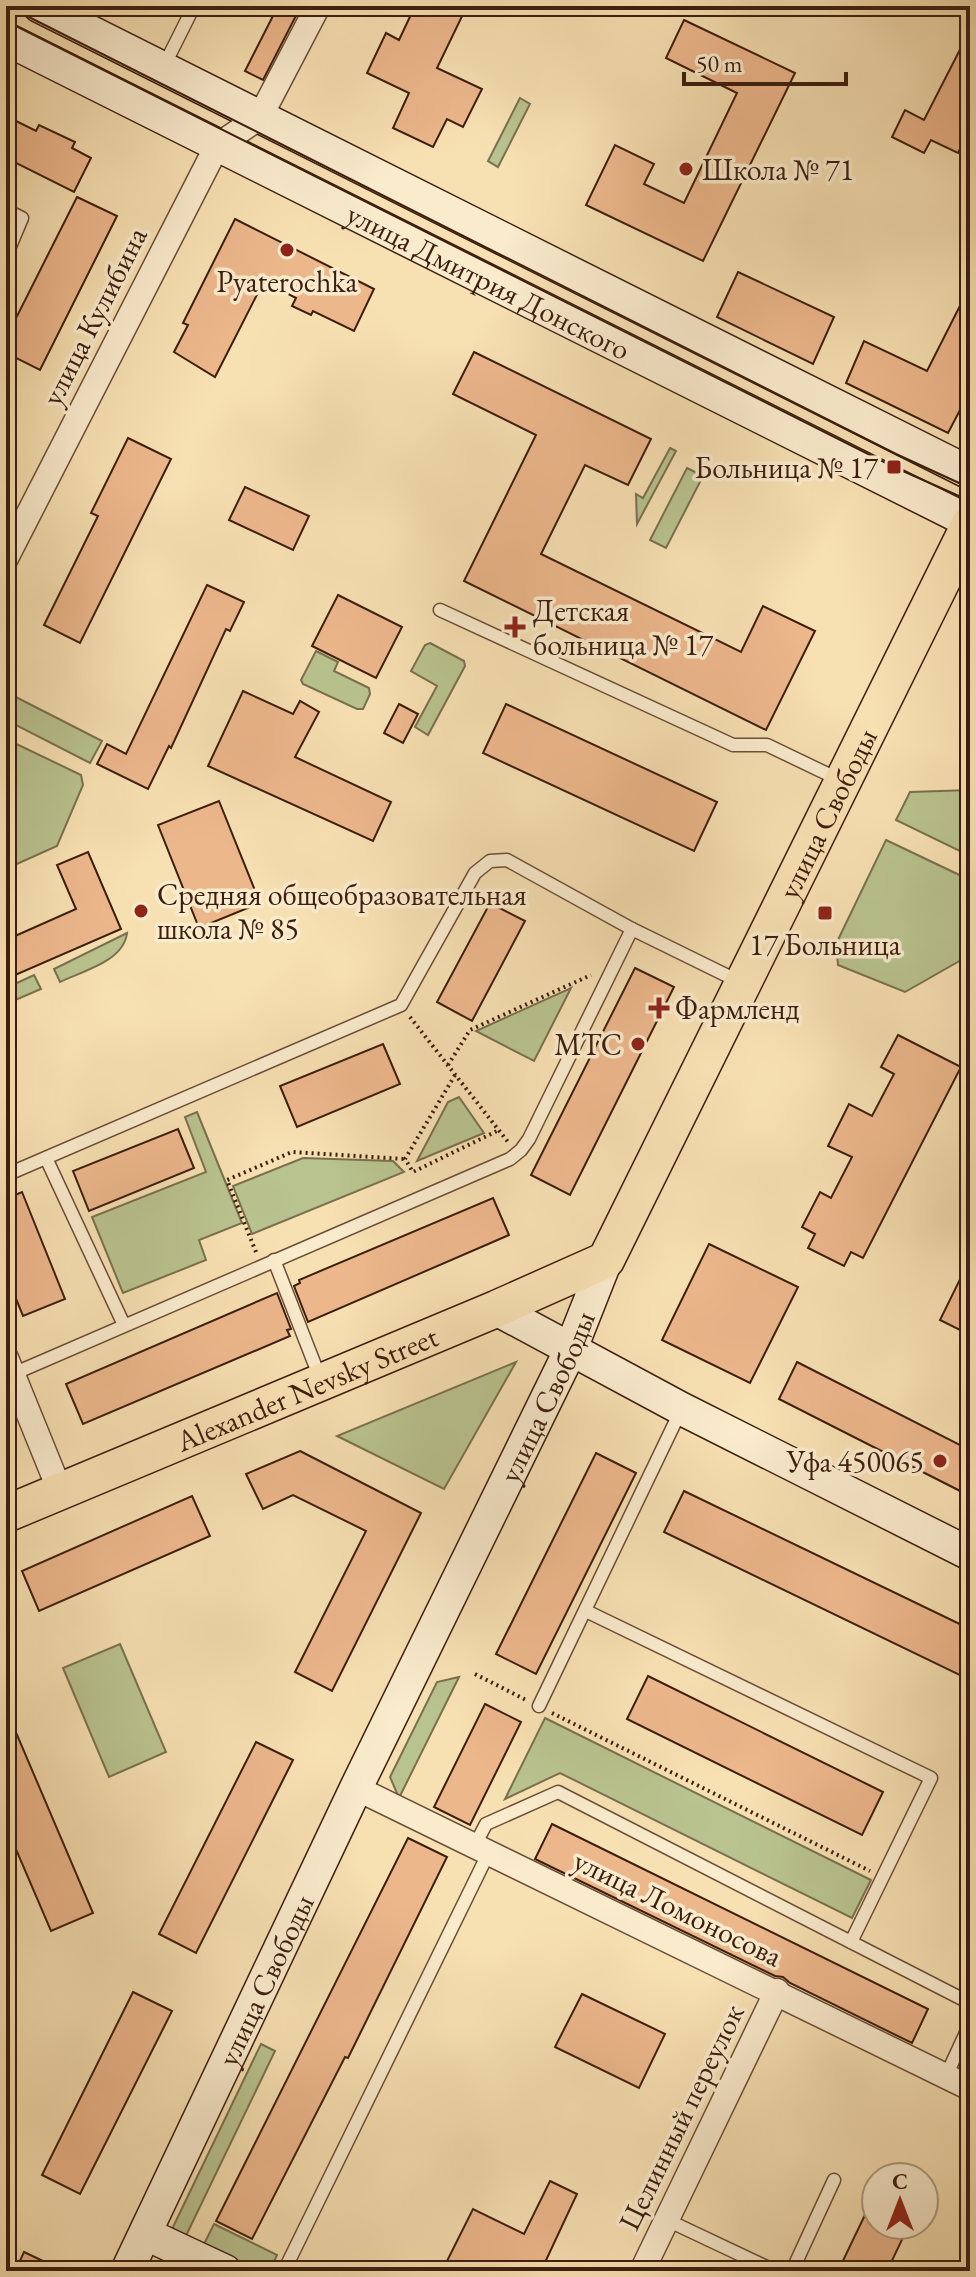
<svg xmlns="http://www.w3.org/2000/svg" width="976" height="2277" font-family="'EB Garamond',serif">
<rect width="100%" height="100%" fill="#f7e0b2"/>
<filter id="stains"><feTurbulence type="fractalNoise" baseFrequency=".0025" numOctaves="4"/><feColorMatrix values="0 0 0 0 .2 0 0 0 0 .09 0 0 0 0 .02 0 0 0 .5 -.17"/></filter>
<radialGradient id="worn" r=".72"><stop offset=".6" stop-color="#630" stop-opacity="0"/><stop offset="1" stop-color="#630" stop-opacity=".3"/></radialGradient>
<g fill="#b9c38f" stroke="#7a704e" stroke-width="2">
<path d="M520 98 530 104 498 167 488 161Z"/>
<path d="M670 448 676 451 637 524 636 494 643 498Z"/>
<path d="M687 468 703 476 666 548 650 540Z"/>
<path d="M430 643 464 661 465 666 428 735 415 727 437 686 411 671 425 645Z"/>
<path d="M316 651 338 662 334 671 369 688 370 694 363 709H357L303 684 301 680Z"/>
<path d="M6 692 102 741 90 763 6 720Z"/>
<path d="M6 739 81 775 83 785 57 846 8 868 6 865Z"/>
<path d="M970 790V856L896 820 910 792Z"/>
<path d="M886 840 970 880V955L905 992 838 965 836 944Z"/>
<path d="M127 933C124 961 83 971 60 982L54 969Z"/>
<path d="M34 975 41 989 6 1004V988Z"/>
<path d="M571 988 534 1061 476 1031Z"/>
<path d="M459 1097 484 1133 417 1161 448 1102Z"/>
<path d="M197 1112 242 1223 199 1240 206 1260 123 1293 92 1217 206 1172 185 1117Z"/>
<path d="M303 1158 393 1161 404 1172 252 1234 233 1186Z"/>
<path d="M516 1362 444 1489 337 1436Z"/>
<path d="M120 1644 166 1752 109 1777 63 1668Z"/>
<path d="M459 1677 399 1798 390 1777 437 1682Z"/>
<path d="M545 1718 871 1880 852 1918 560 1773 505 1799Z"/>
<path d="M261 2044 275 2051 182 2244 173 2227Z"/>
<path d="M214 2224 277 2255 270 2271H245L201 2250Z"/>
</g>
<g fill="#edb78c" stroke="#3c1e0e" stroke-width="2">
<path d="M278 6H301L263 80 245 71Z"/>
<path d="M415 6H467L437 68 482 89 463 127 447 119 433 147 393 128 409 93 367 73 386 33 399 40Z"/>
<path d="M684 20 795 73 703 261 586 205 615 145 654 164 644 184 684 203 737 93 666 58Z"/>
<path d="M970 30V129L958 153 931 140 924 153 892 137 905 110 924 120Z"/>
<path d="M6 116 36 131 39 125 75 142 72 148 91 158 74 192 6 158Z"/>
<path d="M77 197 117 216 40 370 6 353V338Z"/>
<path d="M235 219 374 289 354 331 313 311 311 315 292 306 296 298 264 281 215 377 174 352 188 325 183 323Z"/>
<path d="M738 272 834 317 813 364 717 317Z"/>
<path d="M970 286V391L948 433 846 383 864 341 927 371Z"/>
<path d="M474 352 651 439 628 485 585 465 541 554 741 652 763 606 815 631 766 730 464 581 536 435 453 394Z"/>
<path d="M128 438 171 459 80 643 44 625 98 516 91 513Z"/>
<path d="M245 487 309 516 293 550 229 520Z"/>
<path d="M207 585 244 602 230 631 226 629 171 748 169 746 148 789 97 764 107 744 126 754Z"/>
<path d="M338 595 402 627 376 678 312 646Z"/>
<path d="M243 691 293 714 300 701 319 712 295 757 391 802 373 841 208 766Z"/>
<path d="M399 704 418 714 403 743 384 733Z"/>
<path d="M506 704 717 802 694 851 483 753Z"/>
<path d="M219 801 260 903 199 928 158 825Z"/>
<path d="M88 852 121 929 6 979V940L76 909 57 865Z"/>
<path d="M490 903 525 921 472 1021 437 1002Z"/>
<path d="M635 968 674 987 570 1195 531 1175Z"/>
<path d="M898 1035 961 1067 863 1258 851 1252 844 1266 808 1248 815 1234 802 1227 820 1192 831 1198 852 1157 828 1146 849 1104 872 1116 894 1074 881 1067Z"/>
<path d="M383 1044 400 1084 297 1127 280 1086Z"/>
<path d="M178 1129 194 1168 89 1211 73 1171Z"/>
<path d="M22 1192 65 1299 23 1316 6 1274V1199Z"/>
<path d="M493 1198 509 1235 308 1322 294 1286 300 1283 299 1280Z"/>
<path d="M709 1244 798 1287 750 1383 662 1340Z"/>
<path d="M970 1259V1335L940 1320Z"/>
<path d="M277 1293 291 1329 287 1330 290 1336 83 1424 66 1384Z"/>
<path d="M797 1362 970 1450V1496L779 1399Z"/>
<path d="M300 1451 421 1513 332 1691 295 1672 366 1531 293 1495 263 1509 246 1474Z"/>
<path d="M596 1453 636 1473 536 1674 496 1654Z"/>
<path d="M684 1491 970 1629V1680L664 1532Z"/>
<path d="M192 1496 210 1536 39 1611 22 1571Z"/>
<path d="M648 1676 883 1792 862 1835 627 1719Z"/>
<path d="M485 1704 521 1722 470 1825 434 1807Z"/>
<path d="M6 1709 93 1913 51 1931 6 1826Z"/>
<path d="M256 1742 293 1760 196 1953 159 1934Z"/>
<path d="M552 1824 928 2009 912 2043 790 1983 783 1977 775 1976 535 1859Z"/>
<path d="M408 1838 447 1857 348 2058 345 2057 252 2239 216 2221Z"/>
<path d="M133 1992 172 2011 80 2194 42 2175Z"/>
<path d="M582 1994 665 2034 639 2088 555 2047Z"/>
<path d="M550 2181 577 2194 541 2271H486L471 2264 467 2271H442L473 2209 524 2234Z"/>
<path d="M876 2192V2225H909L887 2271H838Z"/>
<path d="M24 2252 64 2271H15Z"/>
</g>
<g fill="none" stroke-linecap="round" stroke-linejoin="round">
<defs>
<g id="lane">
<path d="M163 68 194 6"/>
<path d="M6 210 22 218 6 256"/>
<path d="M440 610 733 745H767L840 780"/>
<path d="M46 1158 124 1325"/>
<path d="M6 1175 401 1005 475 873 490 861 507 860 632 929 740 982"/>
<path d="M274 1260 320 1378"/>
<path d="M13 1374 510 1159 521 1150 529 1139 632 929"/>
<path d="M586 1611 931 1778 851 1942"/>
<path d="M539 1706 681 1410"/>
<path d="M475 1845 486 1824 558 1792 970 2003"/>
<path d="M946 2076 970 2024"/>
<path d="M667 2220 775 2271"/>
<path d="M284 2271 489 1852"/>
<path d="M792 2271 834 2180"/>
</g>
<g id="street">
<path d="M6 558 217 146 260 117 318 6"/>
<path d="M6 1358 60 1491"/>
<path d="M356 1788 970 2088"/>
<path d="M642 2271 777 1991"/>
</g>
<g id="secondary">
<path d="M39 6 970 473"/>
<path id="s1" d="M6 39 970 522"/>
<path d="M496 1309 682 1409 970 1554"/>
<path d="M146 2234 225 2271"/>
<path id="s2" d="M127 2271 356 1788 570 1351 606 1260"/>
</g>
<g id="primary">
<path id="s3" d="M6 1514 496 1309 606 1260 970 524"/>
</g>
</defs>
<use href="#lane" stroke="#6b4e37" stroke-width="15"/>
<use href="#street" stroke="#6b4e37" stroke-width="27"/>
<use href="#secondary" stroke="#3c1e0e" stroke-width="35"/>
<use href="#primary" stroke="#3c1e0e" stroke-width="39"/>
<g stroke="#3c1e0e" stroke-width="4" stroke-dasharray="2 4" stroke-linecap="butt">
<path d="M410 1017 508 1142"/>
<path d="M448 1065 470 1030 591 975"/>
<path d="M455 1075 405 1159 413 1172 499 1130"/>
<path d="M256 1252 227 1180 292 1152 405 1159"/>
<path d="M475 1674 526 1700"/>
<path d="M552 1713 870 1871"/>
</g>
<use href="#lane" stroke="#faebcd" stroke-width="12"/>
<use href="#street" stroke="#faebcd" stroke-width="24"/>
<use href="#secondary" stroke="#faebcd" stroke-width="32"/>
<use href="#primary" stroke="#f7e0b2" stroke-width="36"/>
<g stroke="#3c1e0e" stroke-width="2">
<path d="M7 6 896 454 970 488"/>
<path d="M6 21 894 467 970 501"/>
</g>
</g>
<g fill="#8f2418" stroke="#faebcd" stroke-width="3">
<circle cx="686" cy="169" r="8"/>
<circle cx="287" cy="250" r="8"/>
<rect x="886" y="459" width="16" height="16" rx="4"/>
<path d="M511 615h8v8h8v8h-8v8h-8v-8h-8v-8h8z"/>
<circle cx="141" cy="911" r="8"/>
<rect x="817" y="905" width="16" height="16" rx="4"/>
<path d="M655 996h8v8h8v8h-8v8h-8v-8h-8v-8h8z"/>
<circle cx="638" cy="1044" r="8"/>
<circle cx="940" cy="1461" r="8"/>
</g>
<g text-anchor="middle" dominant-baseline="central" stroke-width="7" stroke-linejoin="round" paint-order="stroke">
<g font-size="30" fill="#3c1e0e" stroke="#faebcd" text-anchor="start">
<text x="702" y="169">Школа № 71</text>
<text x="287" y="281" text-anchor="middle">Pyaterochka</text>
<text x="878" y="467" text-anchor="end">Больница № 17</text>
<text x="533" y="610">Детская<tspan x="533" dy="34">больница № 17</tspan></text>
<text x="157" y="894">Средняя общеобразовательная<tspan x="157" dy="34">школа № 85</tspan></text>
<text x="825" y="944" text-anchor="middle">17 Больница</text>
<text x="675" y="1008">Фармленд</text>
<text x="622" y="1044" text-anchor="end">МТС</text>
<text x="924" y="1461" text-anchor="end">Уфа 450065</text>
</g>
<g font-size="30" fill="#3c1e0e" stroke="#faebcd">
<text stroke="none"><textPath href="#s1" startOffset="540">улица Дмитрия Донского</textPath></text>
<text transform="translate(94 316) rotate(-63)">улица Кулибина</text>
<text stroke="none"><textPath href="#s3" startOffset="1150">улица Свободы</textPath></text>
<text stroke="none"><textPath href="#s3" startOffset="326">Alexander Nevsky Street</textPath></text>
<text stroke="none"><textPath href="#s2" startOffset="970">улица Свободы</textPath></text>
<text transform="translate(678 1908) rotate(26)">улица Ломоносова</text>
<text stroke="none"><textPath href="#s2" startOffset="322">улица Свободы</textPath></text>
<text transform="translate(681 2117) rotate(-64)">Целинный переулок</text>
</g>
</g>
<rect width="976" height="2277" fill="none" stroke="#f7e0b2" stroke-width="32"/>
<rect x="8" y="8" width="960" height="2261" fill="none" stroke="#3c1e0e" stroke-width="4"/>
<rect x="16" y="16" width="944" height="2245" fill="none" stroke="#3c1e0e" stroke-width="2"/>
<g transform="translate(900 2201)"><circle r="38" fill="#faebcd" stroke="#ae9981" stroke-width="2"/>
<path d="M0-6L14 30L0 20L-14 30Z" fill="#8f2418"/>
<text y="-12" font-size="22" font-weight="bold" text-anchor="middle" fill="#3c1e0e">С</text>
</g>
<path d="M684 72v12h162v-12" fill="none" stroke="#3c1e0e" stroke-width="4"/>
<text x="696" y="72" font-size="24" fill="#3c1e0e" stroke="#faebcd" stroke-width="6" paint-order="stroke">50 m</text>
<rect width="100%" height="100%" filter="url(#stains)"/>
<rect width="100%" height="100%" fill="url(#worn)"/>
</svg>
